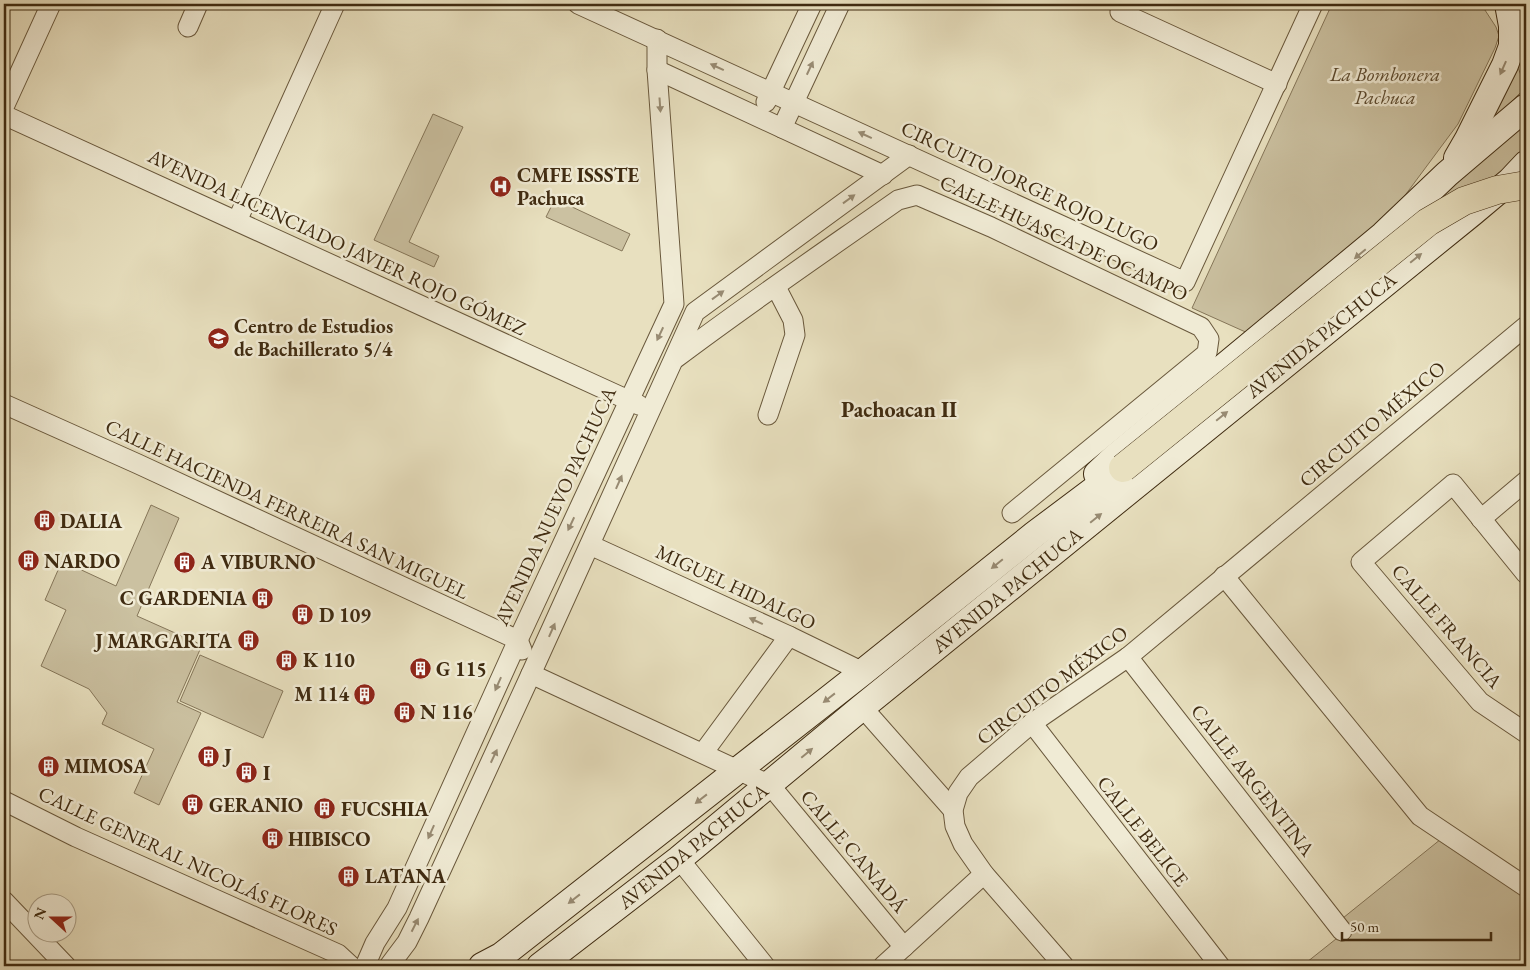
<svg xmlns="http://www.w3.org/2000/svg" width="1530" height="970" font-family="'EB Garamond',serif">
<rect width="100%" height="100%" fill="#e8e0bf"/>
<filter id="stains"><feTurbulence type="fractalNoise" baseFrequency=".004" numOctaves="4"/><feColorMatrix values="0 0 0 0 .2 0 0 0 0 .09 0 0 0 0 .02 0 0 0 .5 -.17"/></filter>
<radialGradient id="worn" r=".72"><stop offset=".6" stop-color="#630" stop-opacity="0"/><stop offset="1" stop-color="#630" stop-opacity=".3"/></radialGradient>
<g fill="#cbc1a1" stroke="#857659">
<path d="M1332 4H1481L1496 27 1499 36 1495 48 1458 124 1383 225 1250 334 1192 308Z"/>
<path d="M1516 63 1526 87 1488 125Z"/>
<path d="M433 114 463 127 409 242 439 256 434 267 374 240Z"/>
<path d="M1526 123V146L1504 173 1412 215Z"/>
<path d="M555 199 630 234 622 251 546 217Z"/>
<path d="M151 505 179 518 137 616 202 645 177 702 201 713 159 805 134 793 154 749 102 724 107 713 89 689 41 666 66 610 45 600 62 561 116 586Z"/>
<path d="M200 655 283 691 263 738 180 701Z"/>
<path d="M1441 839 1526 884V966H1302L1346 931 1338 922Z"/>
</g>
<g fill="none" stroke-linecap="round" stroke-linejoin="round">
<defs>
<g id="street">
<path d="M578 4 1185 282 1313 4"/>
<path d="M1120 12 1277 84"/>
<path d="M188 27 198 4"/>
<path d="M657 70 883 175"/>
<path d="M766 102 812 4"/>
<path d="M4 107 51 4"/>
<path d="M4 115 639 405"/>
<path d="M782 128 840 4"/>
<path d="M237 221 335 4"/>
<path d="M676 358C749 303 824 252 898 200L917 195 991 227 1201 327 1209 339 1207 353 1012 513"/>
<path d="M4 404 138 464 518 640 522 650"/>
<path d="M768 415 795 335 793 320 776 287"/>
<path d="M1481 519 1526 481"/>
<path d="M590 545 789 636 863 672"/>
<path d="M1526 574 1453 484 1361 562 1480 702 1526 733"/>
<path d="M1224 576 1420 816 1526 887"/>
<path d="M1128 657 1342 931"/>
<path d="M531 674 770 785 904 947"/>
<path d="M870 716 953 810"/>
<path d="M1032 723 1220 966"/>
<path d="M703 753 789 636"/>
<path d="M4 801 76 837 338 954 351 966"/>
<path d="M679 859 765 966"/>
<path d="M4 901 66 966"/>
<path d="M365 966 375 943 397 908 518 640 674 304 657 70V39"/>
<path d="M389 966 407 942 419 918 531 674 695 312 909 155"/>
<path d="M883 966 984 874"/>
<path d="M1064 966 984 874 963 844 955 826 953 810 958 793 969 777 1032 723 1128 657 1526 326"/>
</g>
<g id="secondary">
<path d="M1457 158 1468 139 1505 65 1512 46V26L1508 4"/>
<path d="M1097 474 1115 457 1383 235 1447 174 1526 107"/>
<path d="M482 966 501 956 863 672 1035 534 1123 468"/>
<path d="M540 966 679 859 861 708 1472 213 1510 181 1526 164"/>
</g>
</defs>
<use href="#street" stroke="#69583c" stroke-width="21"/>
<use href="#secondary" stroke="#3f2b11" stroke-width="28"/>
<use href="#street" stroke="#f0ebd5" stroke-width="19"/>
<use href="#secondary" stroke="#f0ebd5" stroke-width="26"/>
<defs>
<path id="primary-bridge" d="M1123 468 1428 222 1464 201 1497 190 1526 185"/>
</defs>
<use href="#primary-bridge" stroke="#3f2b11" stroke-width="29" stroke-linecap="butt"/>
<use href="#primary-bridge" stroke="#e8e0bf" stroke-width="28"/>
</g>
<defs><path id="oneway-solid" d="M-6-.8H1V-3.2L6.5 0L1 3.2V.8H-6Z" transform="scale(1.25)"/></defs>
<g fill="#988b73">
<use href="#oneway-solid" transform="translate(717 67) rotate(-155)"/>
<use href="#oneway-solid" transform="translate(810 68) rotate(-65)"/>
<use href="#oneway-solid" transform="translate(1503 68) rotate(114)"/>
<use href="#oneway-solid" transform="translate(660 105) rotate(86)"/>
<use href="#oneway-solid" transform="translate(865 135) rotate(-155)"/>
<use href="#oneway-solid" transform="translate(849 199) rotate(-36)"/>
<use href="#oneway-solid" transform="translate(1360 254) rotate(140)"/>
<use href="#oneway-solid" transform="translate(1416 258) rotate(-39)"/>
<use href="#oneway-solid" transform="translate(718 295) rotate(-36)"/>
<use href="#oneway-solid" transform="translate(660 334) rotate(115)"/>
<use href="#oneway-solid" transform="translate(1222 416) rotate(-39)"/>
<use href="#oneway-solid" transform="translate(619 482) rotate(-66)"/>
<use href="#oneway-solid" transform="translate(1096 518) rotate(-39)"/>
<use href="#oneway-solid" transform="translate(571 524) rotate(115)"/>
<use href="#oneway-solid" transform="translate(997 564) rotate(141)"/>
<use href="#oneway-solid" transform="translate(756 621) rotate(-155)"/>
<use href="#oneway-solid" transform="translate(552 630) rotate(-66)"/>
<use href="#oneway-solid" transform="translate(498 684) rotate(114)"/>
<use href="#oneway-solid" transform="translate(829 698) rotate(142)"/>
<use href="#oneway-solid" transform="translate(807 753) rotate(-40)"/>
<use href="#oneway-solid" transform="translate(494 756) rotate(-65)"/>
<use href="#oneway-solid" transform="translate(701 799) rotate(142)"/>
<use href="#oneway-solid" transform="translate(431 832) rotate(114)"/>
<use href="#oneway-solid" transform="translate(574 899) rotate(142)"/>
<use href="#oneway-solid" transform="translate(415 925) rotate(-63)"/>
</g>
<defs>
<symbol id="hospital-disc" viewBox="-11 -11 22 22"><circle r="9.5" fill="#8f2418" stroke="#f0ebd5"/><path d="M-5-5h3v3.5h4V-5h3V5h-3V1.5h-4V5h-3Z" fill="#fff"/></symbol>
<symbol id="school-disc" viewBox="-11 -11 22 22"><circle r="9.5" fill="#8f2418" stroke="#f0ebd5"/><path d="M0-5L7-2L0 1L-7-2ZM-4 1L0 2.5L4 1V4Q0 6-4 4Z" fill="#fff"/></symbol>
<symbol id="building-disc" viewBox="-11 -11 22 22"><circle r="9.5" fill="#8f2418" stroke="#f0ebd5"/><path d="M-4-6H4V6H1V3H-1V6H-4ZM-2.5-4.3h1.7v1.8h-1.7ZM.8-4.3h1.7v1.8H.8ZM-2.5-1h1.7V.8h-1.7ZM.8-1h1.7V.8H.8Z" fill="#fff"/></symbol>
</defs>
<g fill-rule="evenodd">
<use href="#hospital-disc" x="488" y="174" width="25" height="25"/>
<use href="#school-disc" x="206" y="326" width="25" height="25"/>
<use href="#building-disc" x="32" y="508" width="25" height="25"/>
<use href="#building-disc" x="16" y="548" width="25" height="25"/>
<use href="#building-disc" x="172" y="550" width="25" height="25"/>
<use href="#building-disc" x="250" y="586" width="25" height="25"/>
<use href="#building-disc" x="290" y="602" width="25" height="25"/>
<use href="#building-disc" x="236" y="628" width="25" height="25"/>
<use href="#building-disc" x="274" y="648" width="25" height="25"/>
<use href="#building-disc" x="408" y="656" width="25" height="25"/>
<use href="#building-disc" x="352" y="682" width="25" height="25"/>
<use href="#building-disc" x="392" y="700" width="25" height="25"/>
<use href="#building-disc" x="196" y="744" width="25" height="25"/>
<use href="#building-disc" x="36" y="754" width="25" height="25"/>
<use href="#building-disc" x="234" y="760" width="25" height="25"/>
<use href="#building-disc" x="180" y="792" width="25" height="25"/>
<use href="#building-disc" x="312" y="796" width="25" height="25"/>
<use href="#building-disc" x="260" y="826" width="25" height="25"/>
<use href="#building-disc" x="336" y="864" width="25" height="25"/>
</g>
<g text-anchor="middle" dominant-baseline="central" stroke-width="5" stroke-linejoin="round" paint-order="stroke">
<g font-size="20" font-style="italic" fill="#5b492e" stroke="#f0ebd5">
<text x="1385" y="74">La Bombonera<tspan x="1385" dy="23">Pachuca</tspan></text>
</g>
<g font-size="20" font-weight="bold" fill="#3f2b11" stroke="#f0ebd5" text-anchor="start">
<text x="517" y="175">CMFE ISSSTE<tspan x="517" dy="23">Pachuca</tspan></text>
<text x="234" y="326">Centro de Estudios<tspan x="234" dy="23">de Bachillerato 5/4</tspan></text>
<text x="60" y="521">DALIA</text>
<text x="44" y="561">NARDO</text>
<text x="201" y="562">A VIBURNO</text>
<text x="247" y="598" text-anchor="end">C GARDENIA</text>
<text x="319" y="615">D 109</text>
<text x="232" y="641" text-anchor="end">J MARGARITA</text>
<text x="303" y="660">K 110</text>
<text x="436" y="669">G 115</text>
<text x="349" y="694" text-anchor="end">M 114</text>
<text x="420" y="712">N 116</text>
<text x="224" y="756">J</text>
<text x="64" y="766">MIMOSA</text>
<text x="263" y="773">I</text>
<text x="209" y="805">GERANIO</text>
<text x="341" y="809">FUCSHIA</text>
<text x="288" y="839">HIBISCO</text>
<text x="365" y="876">LATANA</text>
</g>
<g font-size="20" fill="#3f2b11" stroke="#f0ebd5">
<text transform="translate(1030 186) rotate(25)">CIRCUITO JORGE ROJO LUGO</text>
<text transform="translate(1064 238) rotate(25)">CALLE HUASCA DE OCAMPO</text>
<text transform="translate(337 242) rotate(25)">AVENIDA LICENCIADO JAVIER ROJO GÓMEZ</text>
<text transform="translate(1321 335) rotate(-39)">AVENIDA PACHUCA</text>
<text transform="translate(1372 424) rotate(-40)">CIRCUITO MÉXICO</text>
<text transform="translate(555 506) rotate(-65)">AVENIDA NUEVO PACHUCA</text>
<text transform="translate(287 509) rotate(25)">CALLE HACIENDA FERREIRA SAN MIGUEL</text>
<text transform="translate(736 587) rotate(25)">MIGUEL HIDALGO</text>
<text transform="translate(1007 590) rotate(-39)">AVENIDA PACHUCA</text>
<text transform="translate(1447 626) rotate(49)">CALLE FRANCIA</text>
<text transform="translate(1052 685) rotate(-37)">CIRCUITO MÉXICO</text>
<text transform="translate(1253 780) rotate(52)">CALLE ARGENTINA</text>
<text transform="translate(1143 831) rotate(52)">CALLE BELICE</text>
<text transform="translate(693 846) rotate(-39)">AVENIDA PACHUCA</text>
<text transform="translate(854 851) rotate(50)">CALLE CANADÁ</text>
<text transform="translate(188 861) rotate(25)">CALLE GENERAL NICOLÁS FLORES</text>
</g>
<g font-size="22" font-weight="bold" fill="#3f2b11" stroke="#f0ebd5">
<text x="899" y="409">Pachoacan II</text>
</g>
</g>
<rect width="1530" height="970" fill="none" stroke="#e8e0bf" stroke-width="20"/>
<rect x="5" y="5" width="1520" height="960" fill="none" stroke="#3f2b11" stroke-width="2.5"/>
<rect x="10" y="10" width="1510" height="950" fill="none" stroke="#3f2b11"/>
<g transform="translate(52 918) rotate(291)"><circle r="24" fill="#f0ebd5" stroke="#a99e87"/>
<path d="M0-4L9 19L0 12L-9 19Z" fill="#8f2418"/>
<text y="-8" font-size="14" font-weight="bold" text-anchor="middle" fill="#3f2b11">N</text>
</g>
<path d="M1342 932v8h149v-8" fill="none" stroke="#3f2b11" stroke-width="2.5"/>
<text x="1350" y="932" font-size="15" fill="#3f2b11" stroke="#f0ebd5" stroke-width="4" paint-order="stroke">50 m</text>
<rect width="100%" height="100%" filter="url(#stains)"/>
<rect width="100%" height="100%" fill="url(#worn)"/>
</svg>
